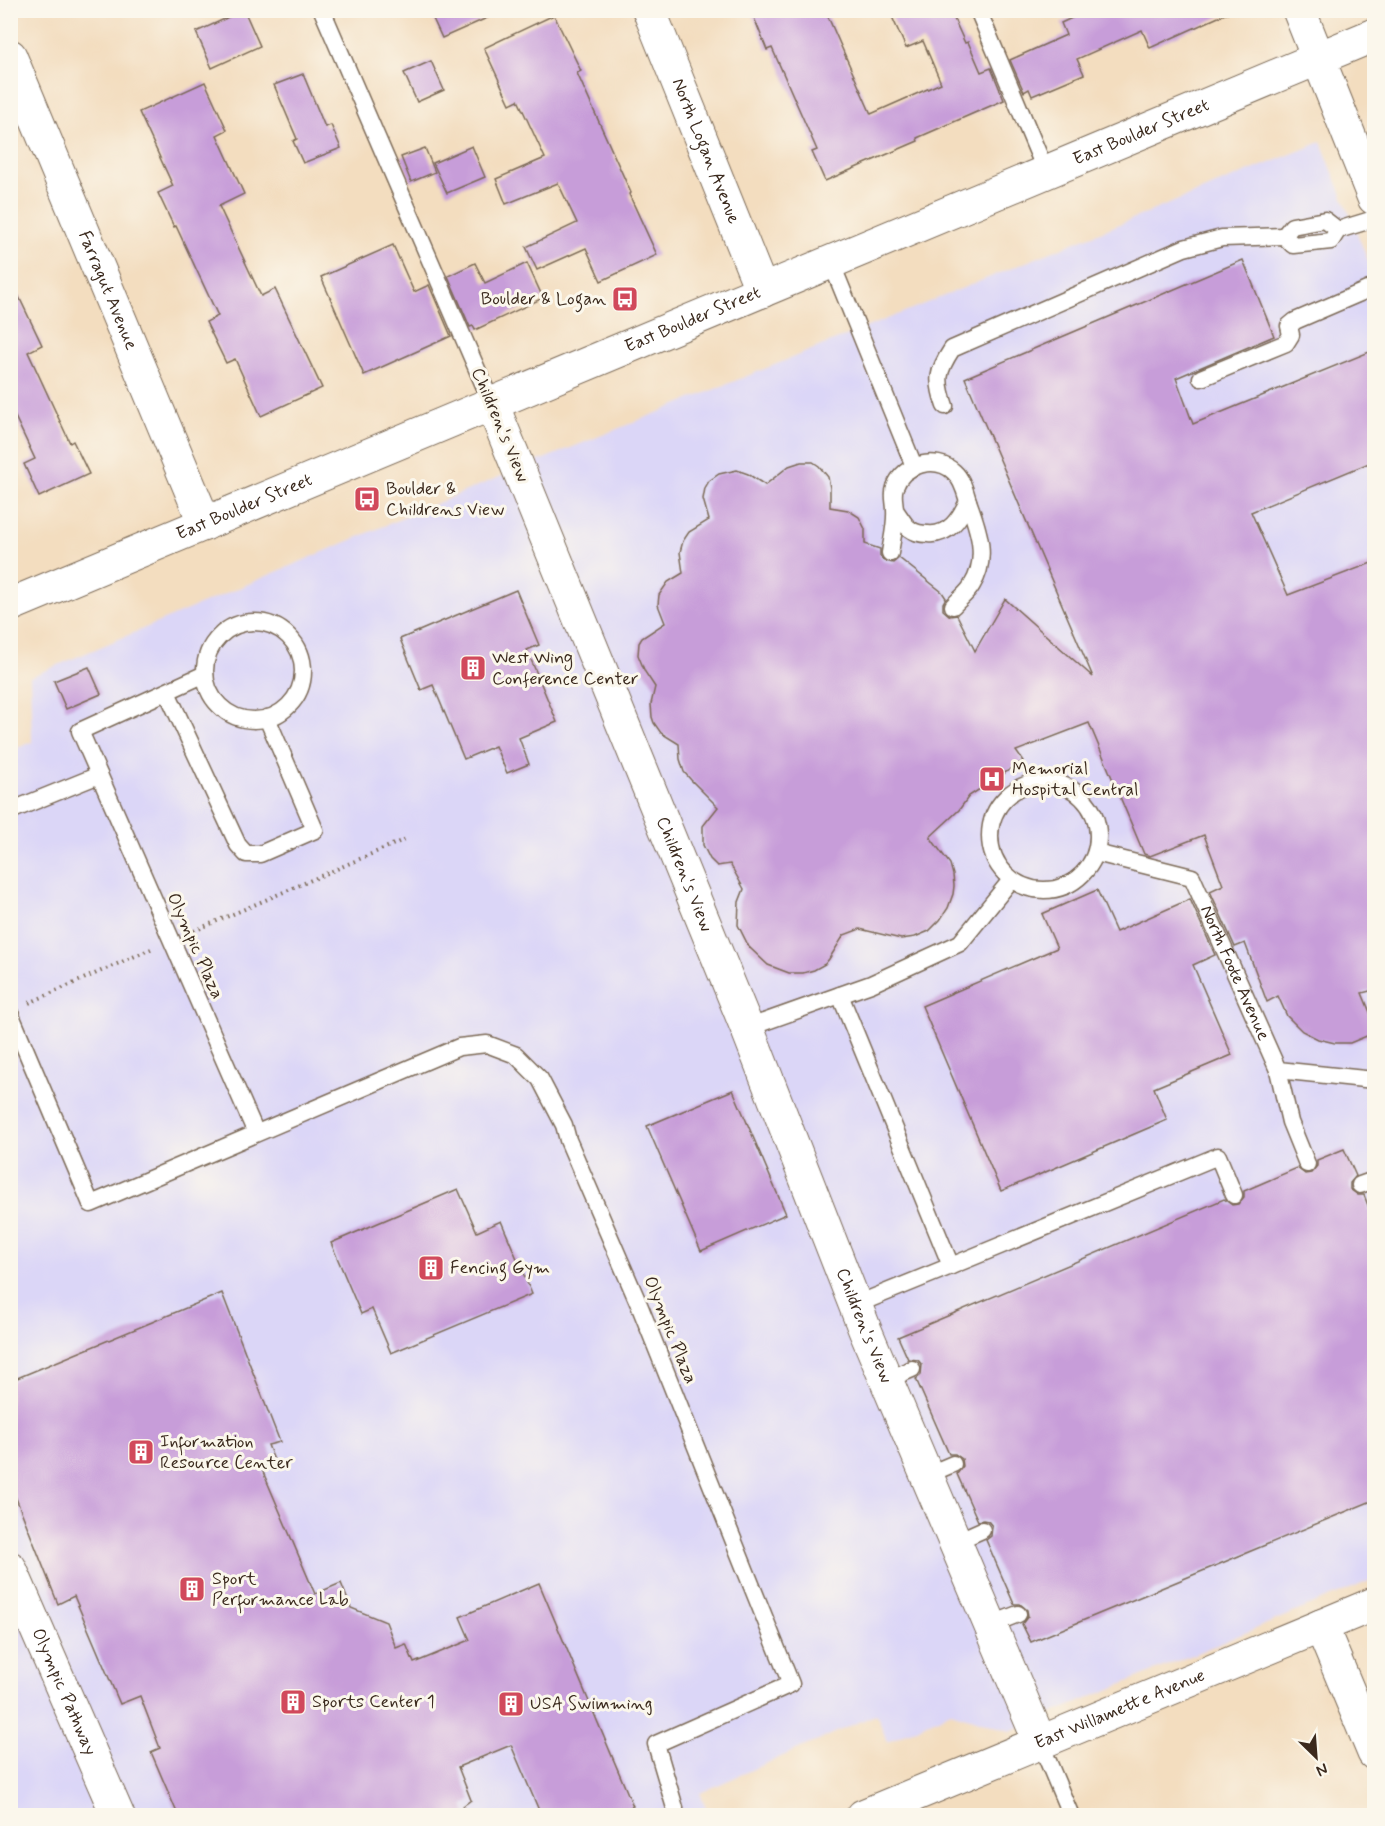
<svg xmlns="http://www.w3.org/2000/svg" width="1385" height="1826" font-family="Mynerve,sans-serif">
<rect width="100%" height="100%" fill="#fbf7ec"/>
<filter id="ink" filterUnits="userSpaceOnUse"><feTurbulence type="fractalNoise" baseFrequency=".0167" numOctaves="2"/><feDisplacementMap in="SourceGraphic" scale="12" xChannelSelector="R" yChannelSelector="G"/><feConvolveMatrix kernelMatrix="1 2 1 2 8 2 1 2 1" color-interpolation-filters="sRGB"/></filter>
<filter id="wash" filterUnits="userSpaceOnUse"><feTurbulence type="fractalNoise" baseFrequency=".008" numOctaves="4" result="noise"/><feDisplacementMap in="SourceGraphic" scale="24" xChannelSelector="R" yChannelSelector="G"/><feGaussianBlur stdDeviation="1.35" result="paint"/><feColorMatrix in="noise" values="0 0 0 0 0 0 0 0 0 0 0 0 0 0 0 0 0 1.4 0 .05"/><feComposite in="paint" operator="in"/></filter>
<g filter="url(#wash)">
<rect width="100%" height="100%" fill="#f3ddbf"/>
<path fill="#dbd6f7" d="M1321 142 1374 276V1579L1010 1731 951 1712 887 1742 877 1714 700 1793 709 1815 11 1816 10 751 32 742 30 677 485 483Z"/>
<g id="blocks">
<g fill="#c79dd9">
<path d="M244 10 260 46 212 68 196 32Z"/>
<path d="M429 10H505L442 38Z"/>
<path d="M751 10H825L871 114 941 83 923 41 906 48 889 10H950L965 43 968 42 981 72 991 68 1004 100 917 138 918 141 825 181 812 152 817 150 772 48 767 50Z"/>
<path d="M1089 10H1234L1150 48 1142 30 1077 59 1084 74 1032 96 1029 89 1024 92 1010 60 1066 35 1061 23Z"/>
<path d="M554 15 581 71 577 73 631 193 629 194 657 255 601 281 586 248 537 270 526 247 577 223 558 183 506 204 496 179 545 158 518 100 510 104 484 48Z"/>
<path d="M431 61 444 90 417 102 404 73Z"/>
<path d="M303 74 325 127 331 125 341 148 303 163 293 141 297 139 274 85Z"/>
<path d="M205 82 227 130 217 135 244 194 219 206 261 296 275 289 322 388 261 416 235 359 226 363 206 322 218 316 176 226 174 227 158 193 173 186 139 112Z"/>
<path d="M472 146 485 177 447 193 433 163Z"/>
<path d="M425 148 435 172 411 182 401 157Z"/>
<path d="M393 245 414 292 429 285 451 336 364 375 321 277Z"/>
<path d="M1243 260 1274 336 1176 378 1193 424 1374 350V461L1251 512 1288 595 1374 562V990L1362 993 1374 1022V1033L1350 1043H1335L1318 1039 1302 1031 1287 1016 1278 996 1267 1002 1245 943 1235 947 1210 891 1223 885 1204 835 1150 856 1144 854 1089 723 1016 751 1023 761 969 796 959 810 930 837 950 864 953 875 954 886 953 894 948 908 940 920 929 931 915 937 901 939 860 929 844 935 829 959 825 964 814 970 803 973H789L768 965 749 947 738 925 739 902 744 889 730 864 717 866 710 859 703 845V826L718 807 691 780 684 772 680 759 679 744 661 733 654 723 652 717 651 704 655 687 645 672 638 655 639 643 642 638 665 623 658 605 659 595 668 582 683 573 680 552 683 541 689 532 709 520 703 499 705 488 709 481 719 474 737 470 748 474 765 485 789 466 801 462H813L819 466 828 477 830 488V507L848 510 859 517 865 529V544L880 549V556L884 561 893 563 899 558 942 592 946 598 943 603V610L950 616 957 615 975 651 1005 599 1093 677 965 378Z"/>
<path d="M475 263 485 283 527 263 543 298 475 330 473 326 470 327 448 276Z"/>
<path d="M10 278 42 345 28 352 70 443 73 441 89 474 39 497 24 464 35 459 10 406Z"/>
<path d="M516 590 539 645 527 650 557 722 519 738 529 764 507 773 495 746 464 759 433 685 421 690 400 639Z"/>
<path d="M89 667 101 694 66 709 54 681Z"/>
<path d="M1097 890 1116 932 1190 899 1215 955 1193 965 1232 1055 1154 1088 1167 1120 1001 1191 922 1006 1057 948 1042 914Z"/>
<path d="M733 1090 786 1214 701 1251 647 1126Z"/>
<path d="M1344 1149 1356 1176 1350 1183V1189L1358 1195H1364L1374 1221V1500L1031 1642 1022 1624 1028 1616 1027 1610 1020 1604H1014L986 1540 991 1536 992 1526 988 1521 983 1520 978 1521 957 1474 963 1466 962 1459 955 1454H949L916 1379 921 1375 922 1365 918 1360 908 1359 898 1337 1224 1199 1232 1205 1238 1204 1244 1197V1191L1297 1168 1305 1174 1311 1173 1317 1166V1160Z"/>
<path d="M458 1189 477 1232 501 1221 532 1294 391 1353 372 1309 361 1314 331 1243Z"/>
<path d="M222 1293 280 1442 268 1445 274 1460 260 1465 315 1594 341 1583 351 1608 386 1622 396 1648 406 1644 414 1663 470 1640 460 1617 539 1583 633 1806 610 1815H541L511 1745 458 1767 471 1800 463 1806 467 1815H178L151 1752 160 1748 140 1696 120 1704 74 1596 58 1604 10 1483V1381Z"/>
</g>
</g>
</g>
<g filter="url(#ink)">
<use href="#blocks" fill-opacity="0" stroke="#7b6956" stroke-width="1.5"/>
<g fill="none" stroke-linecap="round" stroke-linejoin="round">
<defs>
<g id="lane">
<path d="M322 10 492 404"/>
<path d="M978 10 1046 172"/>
<path d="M1338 230 1325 220 1292 226 1284 236 1293 245 1331 241 1338 230 1374 219"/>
<path d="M831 262 914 466"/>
<path d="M1201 378 1286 343 1291 335 1289 326 1295 321 1374 287"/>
<path d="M945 406C936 380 937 372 952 349L1184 248 1222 238 1284 236"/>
<path d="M890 553C892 539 896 524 895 510 895 502 892 495 895 487 903 464 936 455 954 472 962 479 965 491 968 501 960 518 949 536 928 534 922 534 915 533 910 529 904 525 900 516 895 510"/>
<path d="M953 606C959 599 968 593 972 585 989 558 978 528 968 501"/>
<circle cx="254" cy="671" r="49"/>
<path d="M205 674 80 731 256 1133"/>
<path d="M167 692 238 845 246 854H260L315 830 267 718"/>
<circle cx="1044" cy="836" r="54"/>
<path d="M10 811 99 775"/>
<path id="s1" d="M1096 853 1192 877 1278 1070 1374 1080"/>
<path d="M840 995 951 1266 855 1305"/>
<path d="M10 1013 91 1204 459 1047 487 1044 516 1055 540 1079 564 1125 568 1140 640 1307 791 1684 656 1744 675 1808V1816"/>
<path d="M747 1028 871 984 960 943 1011 880"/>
<path d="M1278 1070 1290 1122 1307 1164"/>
<path d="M1360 1185 1374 1180"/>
<path d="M951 1266 1218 1156 1234 1195"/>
<path d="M887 1380 912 1369"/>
<path d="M927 1475 953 1464"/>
<path d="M955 1542 982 1530"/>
<path d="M990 1625 1018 1614"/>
<path d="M1040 1742 1071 1816"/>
</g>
<g id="street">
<path id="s2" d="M649 10 762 291"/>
<path d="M1299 10 1374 198"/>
<path id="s3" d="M10 56 205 524"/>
<path id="s4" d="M492 404 747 1028 865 1330 1040 1742"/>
<path id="s5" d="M10 1568 118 1816"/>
<path d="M1321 1626 1374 1753"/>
<path id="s6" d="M863 1816 1374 1604"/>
</g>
<g id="secondary">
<path id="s7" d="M10 605 1374 35"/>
</g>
</defs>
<use href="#lane" stroke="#7b6956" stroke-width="19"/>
<use href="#street" stroke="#7b6956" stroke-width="35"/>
<use href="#secondary" stroke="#7b6956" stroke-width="35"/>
<g stroke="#7b6956" stroke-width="4" stroke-dasharray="1.5 4.5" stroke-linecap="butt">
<path d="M194 931 408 838"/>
<path d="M29 1003 151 949"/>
</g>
<use href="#lane" stroke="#fff" stroke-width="16"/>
<use href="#street" stroke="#fff" stroke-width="33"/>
<use href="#secondary" stroke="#fff" stroke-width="33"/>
</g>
</g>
<defs>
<symbol id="bus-square" viewBox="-11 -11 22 22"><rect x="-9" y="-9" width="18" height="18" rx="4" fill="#d1495b" stroke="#fbf7ec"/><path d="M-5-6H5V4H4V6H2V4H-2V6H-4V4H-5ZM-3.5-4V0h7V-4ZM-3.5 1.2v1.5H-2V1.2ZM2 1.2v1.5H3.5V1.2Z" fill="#fff"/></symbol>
<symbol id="building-square" viewBox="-11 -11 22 22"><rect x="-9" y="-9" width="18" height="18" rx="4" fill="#d1495b" stroke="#fbf7ec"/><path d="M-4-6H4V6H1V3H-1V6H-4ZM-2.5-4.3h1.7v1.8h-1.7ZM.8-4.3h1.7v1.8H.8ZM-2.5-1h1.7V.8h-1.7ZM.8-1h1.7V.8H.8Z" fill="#fff"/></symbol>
<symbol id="hospital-square" viewBox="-11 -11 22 22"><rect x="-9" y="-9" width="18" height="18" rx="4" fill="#d1495b" stroke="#fbf7ec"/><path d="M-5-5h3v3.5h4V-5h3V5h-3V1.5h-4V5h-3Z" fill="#fff"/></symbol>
</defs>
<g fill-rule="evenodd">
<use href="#bus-square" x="610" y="284" width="30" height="30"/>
<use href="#bus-square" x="352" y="484" width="30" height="30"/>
<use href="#building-square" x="458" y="653" width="30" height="30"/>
<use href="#hospital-square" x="977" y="764" width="30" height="30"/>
<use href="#building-square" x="416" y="1253" width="30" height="30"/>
<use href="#building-square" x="126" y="1437" width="30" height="30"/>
<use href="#building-square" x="177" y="1574" width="30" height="30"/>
<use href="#building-square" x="278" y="1687" width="30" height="30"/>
<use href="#building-square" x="496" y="1689" width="30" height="30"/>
</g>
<g text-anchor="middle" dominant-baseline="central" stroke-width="6" stroke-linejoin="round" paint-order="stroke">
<g font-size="18" fill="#3b2a1e" stroke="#fbf7ec">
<text stroke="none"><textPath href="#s7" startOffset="1226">East Boulder Street</textPath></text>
<text stroke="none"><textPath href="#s2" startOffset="152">North Logan Avenue</textPath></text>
<text stroke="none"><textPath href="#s3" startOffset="254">Farragut Avenue</textPath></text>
<text stroke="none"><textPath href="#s7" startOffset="740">East Boulder Street</textPath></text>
<text transform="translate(500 425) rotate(67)">Children's View</text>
<text stroke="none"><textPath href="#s7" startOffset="254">East Boulder Street</textPath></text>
<text stroke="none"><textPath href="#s4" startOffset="508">Children's View</textPath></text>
<text transform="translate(195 946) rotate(66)">Olympic Plaza</text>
<text stroke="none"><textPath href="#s1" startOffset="204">North Foote Avenue</textPath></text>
<text stroke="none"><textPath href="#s4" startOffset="994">Children's View</textPath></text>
<text transform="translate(670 1330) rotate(68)">Olympic Plaza</text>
<text stroke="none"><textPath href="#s5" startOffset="135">Olympic Pathway</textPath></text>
<text stroke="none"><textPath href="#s6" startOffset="278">East Willamette Avenue</textPath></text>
</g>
<g font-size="18" fill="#3b2a1e" stroke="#fbf7ec" text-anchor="start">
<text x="606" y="299" text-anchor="end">Boulder &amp; Logan</text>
<text x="386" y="489">Boulder &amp;<tspan x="386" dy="21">Childrens View</tspan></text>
<text x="492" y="658">West Wing<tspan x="492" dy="21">Conference Center</tspan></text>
<text x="1012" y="769">Memorial<tspan x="1012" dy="21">Hospital Central</tspan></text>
<text x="450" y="1268">Fencing Gym</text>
<text x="160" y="1442">Information<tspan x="160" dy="21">Resource Center</tspan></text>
<text x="212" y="1579">Sport<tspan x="212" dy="21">Performance Lab</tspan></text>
<text x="312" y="1702">Sports Center 1</text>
<text x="530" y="1704">USA Swimming</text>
</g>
</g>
<rect width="1385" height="1826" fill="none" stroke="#fbf7ec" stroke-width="36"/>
<g transform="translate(1316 1757) rotate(155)" stroke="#fbf7ec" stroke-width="4.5" paint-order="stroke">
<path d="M0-4.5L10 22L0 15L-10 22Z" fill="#3b2a1e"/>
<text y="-9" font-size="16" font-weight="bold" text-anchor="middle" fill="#3b2a1e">N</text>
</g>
</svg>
